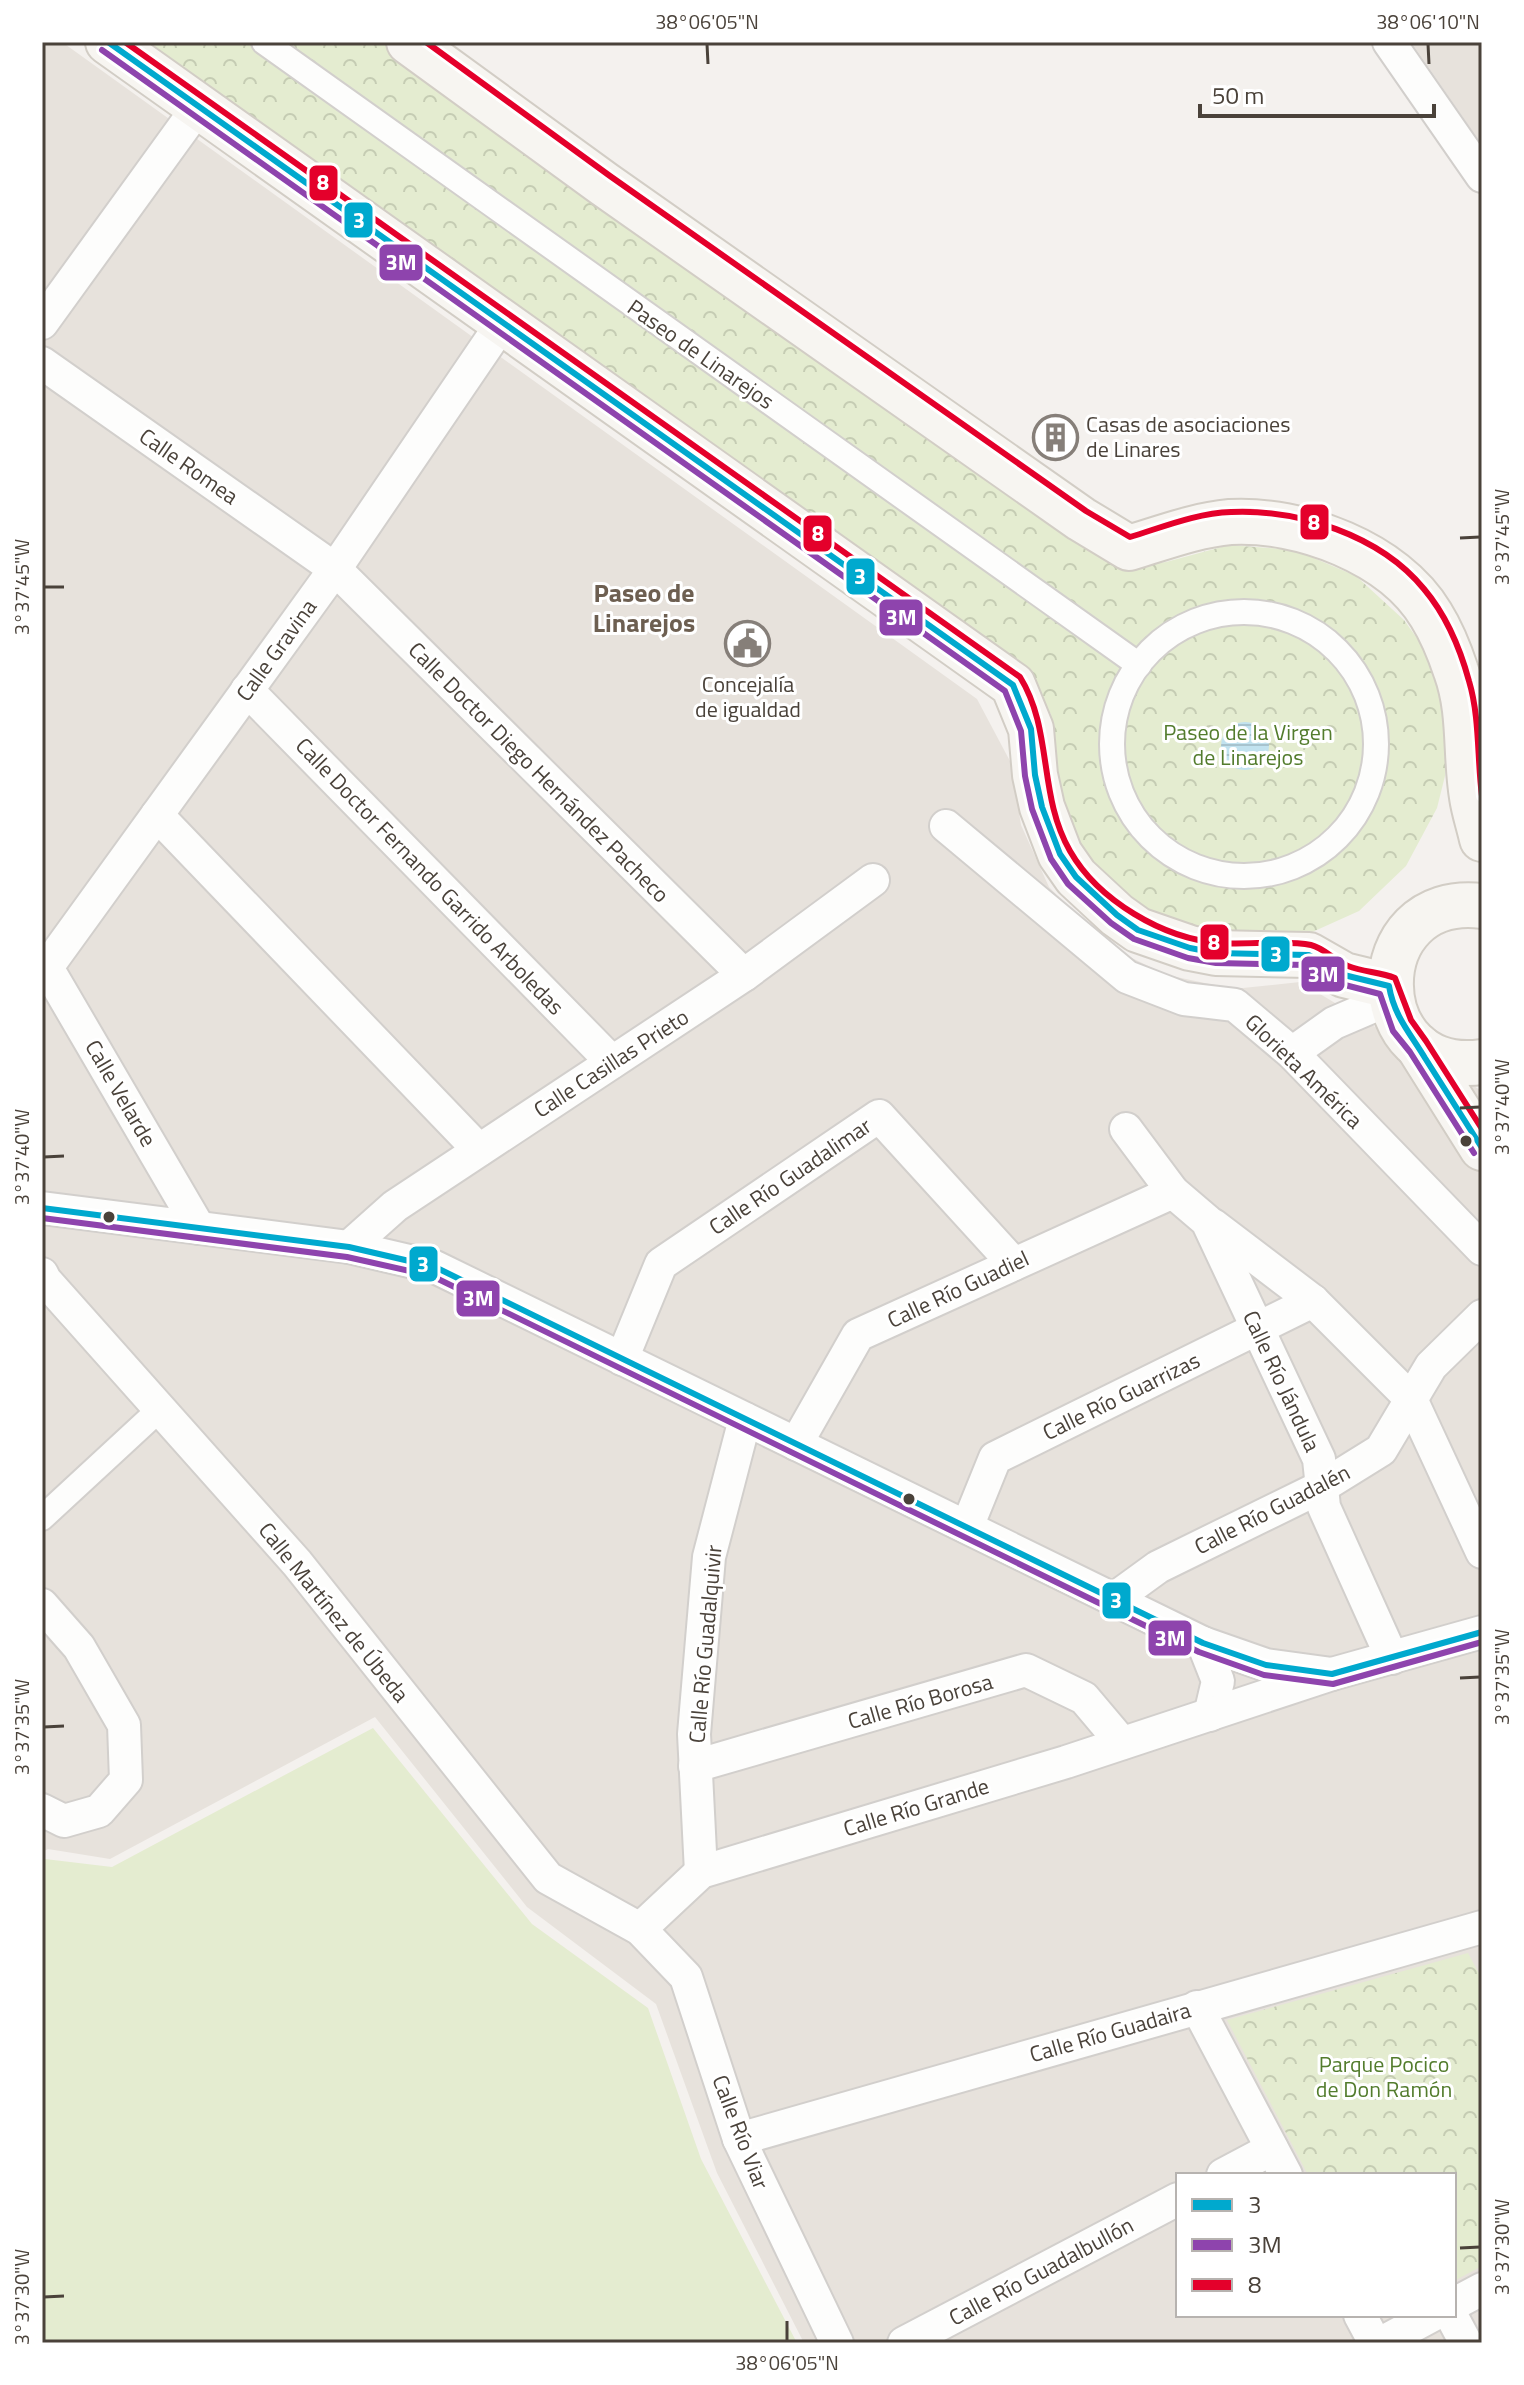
<svg xmlns="http://www.w3.org/2000/svg" width="1524" height="2385" font-family="'Titillium Web',sans-serif">
<defs>
<pattern id="forest-crowns" width="20" height="18" patternUnits="userSpaceOnUse" patternTransform="scale(2)"><rect width="20" height="18" fill="#e4ecd0"/><path d="M2 6a3 3 0 1 1 6 0M12 15a3 3 0 1 1 6 0" fill="none" stroke="#c5ccb3"/></pattern>
<pattern id="water-rules" width="6" height="5" patternUnits="userSpaceOnUse" patternTransform="scale(2)"><rect width="6" height="5" fill="#c1e2ef"/><path d="M0 2.5h6" fill="none" stroke="#a7c3ce"/></pattern>
</defs>
<rect width="100%" height="100%" fill="#f4f1ee"/>
<g fill="#e7e2dc" fill-rule="evenodd">
<path d="M42 42H62L977 699 1011 763 1021 825 1049 887 1107 946 1167 975 1233 989 1300 982 1482 1091V2343H804L717 2173 656 2004 527 1907 375 1717 110 1859 48 1849 42 1852ZM1178 2175H1454V2315H1178Z"/>
<path d="M1411 42H1482V145Z"/>
</g>
<path fill="#e4ecd0" d="M373 1728 532 1924 648 2008 701 2159 797 2343H42V1861L45 1859 112 1867Z"/>
<g fill="url(#forest-crowns)">
<path d="M129 42H393L1129 567 1166 562 1229 545 1295 550 1356 576 1404 620 1424 648 1436 678 1447 743 1445 776 1437 808 1406 866 1359 911 1299 938 1170 929 1115 894 1074 843 1052 780 1051 714 1014 670Z"/>
<path d="M1468 1953 1482 1979V2266L1454 2281V2175H1308L1227 2020Z"/>
</g>
<circle fill="url(#water-rules)" cx="1245" cy="746" r="24"/>
<g fill="none" stroke-linecap="round" stroke-linejoin="round">
<defs>
<g id="pedestrian">
<path d="M264 42 1139 665"/>
<circle cx="1244" cy="744" r="132"/>
<path d="M42 1518 160 1409"/>
</g>
<g id="minor">
<path d="M1389 42 1482 176"/>
<path d="M42 323 199 106"/>
<path d="M42 363 335 569 744 975"/>
<path d="M247 690 612 1062"/>
<path d="M157 815 479 1150"/>
<path d="M946 826 1127 977 1184 999 1235 1005 1292 1053 1482 1249"/>
<path d="M42 959 199 1228"/>
<path d="M42 974 335 569 503 322"/>
<path d="M1292 1053 1334 1023 1390 999"/>
<path d="M1126 1129 1173 1192 1207 1221 1319 1459 1324 1507 1392 1658"/>
<path d="M42 1208 349 1247 435 1267 1203 1643 1266 1665 1332 1674"/>
<path d="M1213 1225 1313 1301 1411 1399 1482 1552"/>
<path d="M349 1247 395 1206 744 975 873 880"/>
<path d="M42 1274 45 1280 297 1563 548 1878 640 1929 686 1977 739 2139 837 2343"/>
<path d="M622 1359 661 1264 879 1116 1014 1264"/>
<path d="M796 1444 858 1335 1173 1192"/>
<path d="M967 1527 995 1458 1313 1301"/>
<path d="M1114 1599 1158 1567 1323 1486 1381 1450 1431 1366 1482 1316"/>
<path d="M42 1605 79 1647 124 1725 126 1780 99 1811 64 1821 42 1810"/>
<path d="M1203 1643 1218 1681 1210 1715"/>
<path d="M695 1766 1026 1670 1084 1698 1122 1743"/>
<path d="M701 1872 694 1734 709 1557 745 1419"/>
<path d="M640 1929 701 1872 1066 1762 1332 1674 1482 1632"/>
<path d="M1197 2007 1286 2175"/>
<path d="M739 2139 1482 1927"/>
<path d="M1223 2175 1272 2149"/>
<path d="M1454 2304 1482 2289"/>
<path d="M1360 2315 1375 2343"/>
<path d="M1451 2315 1466 2343"/>
<path d="M904 2343 1178 2199"/>
<path d="M1381 2343 1433 2315"/>
</g>
<g id="secondary">
<path d="M108 42 1013 685 1031 729 1035 775 1042 807 1060 854 1076 877 1117 915 1138 930 1190 948 1216 953 1309 955 1344 975 1389 986"/>
<path d="M409 42 604 184 1081 519 1129 548C1162 538 1196 525 1230 522 1300 518 1394 553 1431 615 1441 631 1450 653 1456 671 1471 712 1465 755 1472 797 1474 811 1479 825 1482 839"/>
<path d="M1482 906C1359 891 1362 1079 1482 1062"/>
<path d="M1418 1046 1482 1148"/>
</g>
</defs>
<use href="#pedestrian" stroke="#d2cfcc" stroke-width="28"/>
<use href="#minor" stroke="#d2cfcc" stroke-width="36"/>
<use href="#secondary" stroke="#d2cdc5" stroke-width="48"/>
<use href="#pedestrian" stroke="#fdfdfc" stroke-width="24"/>
<use href="#minor" stroke="#fdfdfc" stroke-width="32"/>
<use href="#secondary" stroke="#f7f5f1" stroke-width="44"/>
<defs>
<g id="bus-1">
<path d="M108 42 1013 685 1031 729 1035 775 1042 807 1060 854 1076 877 1117 915 1138 930 1190 948 1216 953 1309 955 1344 975 1389 986C1394 1016 1410 1033 1425 1058 1444 1088 1463 1118 1482 1148"/>
<path d="M42 1208 349 1247 435 1267 1203 1643 1266 1665 1332 1674 1482 1632"/>
</g>
<g id="bus-2">
<path d="M102 50 1005 691 1021 731 1025 776 1032 809 1051 859 1068 884 1111 923 1134 939 1188 958 1216 963 1306 965 1341 984 1380 994 1393 1031 1410 1052 1474 1153"/>
<path d="M42 1218 347 1257 432 1276 1199 1652 1264 1675 1333 1684 1482 1642"/>
</g>
<g id="bus-3">
<path d="M125 42 1020 677C1053 730 1038 796 1070 851 1098 900 1163 939 1220 943 1245 945 1288 940 1311 945 1324 948 1335 961 1348 966 1363 972 1380 972 1395 978L1411 1020 1426 1041 1482 1129"/>
<path d="M426 42 610 176 1086 511 1130 537C1163 527 1197 513 1231 512 1298 509 1380 535 1424 589 1446 615 1460 648 1469 681 1480 718 1477 758 1482 796"/>
</g>
</defs>
<use href="#bus-1" stroke="#fff" stroke-width="12"/>
<use href="#bus-2" stroke="#fff" stroke-width="12"/>
<use href="#bus-3" stroke="#fff" stroke-width="12"/>
<use href="#bus-1" stroke="#00a9ce" stroke-width="6"/>
<use href="#bus-2" stroke="#8e44ad" stroke-width="6"/>
<use href="#bus-3" stroke="#e4002b" stroke-width="6"/>
</g>
<path fill="none" stroke="#4a423a" stroke-width="3" d="M707 44 708 64M1428 44 1429 64M1460 538 1480 537M44 587H64M1460 1108 1480 1107M44 1157 64 1156M1460 1678 1480 1677M44 1727 64 1726M1460 2248 1480 2247M44 2297 64 2296M787 2321V2341"/>
<defs>
<symbol id="building-ring" viewBox="-11 -11 22 22"><circle r="9.5" fill="#fff" stroke="#867f79" stroke-width="1.5"/><path d="M-4-6H4V6H1V3H-1V6H-4ZM-2.5-4.3h1.7v1.8h-1.7ZM.8-4.3h1.7v1.8H.8ZM-2.5-1h1.7V.8h-1.7ZM.8-1h1.7V.8H.8Z" fill="#867f79"/></symbol>
<symbol id="civic-ring" viewBox="-11 -11 22 22"><circle r="9.5" fill="#fff" stroke="#867f79" stroke-width="1.5"/><path d="M-.6-6.5H3V-4.5H.6V-3L4-1V1h2V6H-6V1h2V-1L-.6-3ZM-1.2 2.5V6h2.4V2.5Z" fill="#867f79"/></symbol>
</defs>
<g fill-rule="evenodd">
<use href="#building-ring" x="1030" y="412" width="51" height="51"/>
<use href="#civic-ring" x="722" y="618" width="51" height="51"/>
</g>
<g fill="#4a423a" stroke="#fff" stroke-width="3">
<circle cx="1466" cy="1141" r="7"/>
<circle cx="109" cy="1217" r="7"/>
<circle cx="909" cy="1499" r="7"/>
</g>
<g text-anchor="middle" dominant-baseline="central" stroke-width="6" stroke-linejoin="round" paint-order="stroke">
<g font-size="22" fill="#4a423a" stroke="#fff">
<text transform="translate(701 354) rotate(35)">Paseo de Linarejos</text>
<text transform="translate(189 466) rotate(35)">Calle Romea</text>
<text transform="translate(276 650) rotate(-54)">Calle Gravina</text>
<text transform="translate(539 772) rotate(45)">Calle Doctor Diego Hernández Pacheco</text>
<text transform="translate(430 876) rotate(46)">Calle Doctor Fernando Garrido Arboledas</text>
<text transform="translate(611 1063) rotate(-33)">Calle Casillas Prieto</text>
<text transform="translate(1304 1071) rotate(44)">Glorieta América</text>
<text transform="translate(121 1093) rotate(60)">Calle Velarde</text>
<text transform="translate(790 1176) rotate(-34)">Calle Río Guadalimar</text>
<text transform="translate(958 1289) rotate(-25)">Calle Río Guadiel</text>
<text transform="translate(1282 1381) rotate(65)">Calle Río Jándula</text>
<text transform="translate(1121 1396) rotate(-26)">Calle Río Guarrizas</text>
<text transform="translate(1272 1509) rotate(-27)">Calle Río Guadalén</text>
<text transform="translate(334 1612) rotate(51)">Calle Martínez de Úbeda</text>
<text transform="translate(705 1644) rotate(-85)">Calle Río Guadalquivir</text>
<text transform="translate(920 1701) rotate(-16)">Calle Río Borosa</text>
<text transform="translate(916 1807) rotate(-17)">Calle Río Grande</text>
<text transform="translate(1110 2032) rotate(-16)">Calle Río Guadaira</text>
<text transform="translate(741 2132) rotate(69)">Calle Río Viar</text>
<text transform="translate(1041 2271) rotate(-28)">Calle Río Guadalbullón</text>
</g>
<g font-size="22" fill="#4a423a" stroke="#fff" text-anchor="start">
<text x="1086" y="424">Casas de asociaciones<tspan x="1086" dy="25">de Linares</tspan></text>
<text x="748" y="684" text-anchor="middle">Concejalía<tspan x="748" dy="25">de igualdad</tspan></text>
</g>
<g font-size="22" fill="#537c2d" stroke="#fff">
<text x="1248" y="732">Paseo de la Virgen<tspan x="1248" dy="25">de Linarejos</tspan></text>
<text x="1384" y="2064">Parque Pocico<tspan x="1384" dy="25">de Don Ramón</tspan></text>
</g>
<g font-size="26" font-weight="bold" fill="#6d5f51" stroke="#fff">
<text x="644" y="592">Paseo de<tspan x="644" dy="30">Linarejos</tspan></text>
</g>
</g>
<g stroke="#fff" stroke-width="3">
<rect x="308" y="164" width="31" height="38" rx="8" fill="#e4002b"/>
<rect x="343" y="201" width="31" height="38" rx="8" fill="#00a9ce"/>
<rect x="378" y="243" width="46" height="39" rx="8" fill="#8e44ad"/>
<rect x="1299" y="503" width="31" height="38" rx="8" fill="#e4002b"/>
<rect x="802" y="514" width="31" height="39" rx="8" fill="#e4002b"/>
<rect x="845" y="557" width="31" height="39" rx="8" fill="#00a9ce"/>
<rect x="878" y="598" width="46" height="39" rx="8" fill="#8e44ad"/>
<rect x="1199" y="923" width="31" height="38" rx="8" fill="#e4002b"/>
<rect x="1260" y="935" width="31" height="38" rx="8" fill="#00a9ce"/>
<rect x="1300" y="955" width="46" height="38" rx="8" fill="#8e44ad"/>
<rect x="408" y="1245" width="31" height="38" rx="8" fill="#00a9ce"/>
<rect x="455" y="1279" width="46" height="39" rx="8" fill="#8e44ad"/>
<rect x="1101" y="1581" width="31" height="39" rx="8" fill="#00a9ce"/>
<rect x="1147" y="1619" width="46" height="38" rx="8" fill="#8e44ad"/>
</g>
<g font-size="22" text-anchor="middle" font-weight="bold" fill="#fff">
<text x="323" y="190">8</text>
<text x="359" y="228">3</text>
<text x="401" y="270">3M</text>
<text x="1314" y="530">8</text>
<text x="818" y="541">8</text>
<text x="860" y="584">3</text>
<text x="901" y="625">3M</text>
<text x="1214" y="950">8</text>
<text x="1276" y="962">3</text>
<text x="1323" y="982">3M</text>
<text x="423" y="1272">3</text>
<text x="478" y="1306">3M</text>
<text x="1116" y="1608">3</text>
<text x="1170" y="1646">3M</text>
</g>
<rect width="1524" height="2385" fill="none" stroke="#ffffff" stroke-width="88"/>
<rect x="1176" y="2173" width="280" height="144" fill="#ffffff" stroke="#b7b3b0" stroke-width="2"/>
<rect x="1192" y="2199" width="40" height="12" fill="#00a9ce" stroke="#b7b3b0" stroke-width="2"/>
<text x="1248" y="2213" font-size="24" fill="#4a423a">3</text>
<rect x="1192" y="2239" width="40" height="12" fill="#8e44ad" stroke="#b7b3b0" stroke-width="2"/>
<text x="1248" y="2253" font-size="24" fill="#4a423a">3M</text>
<rect x="1192" y="2279" width="40" height="12" fill="#e4002b" stroke="#b7b3b0" stroke-width="2"/>
<text x="1248" y="2293" font-size="24" fill="#4a423a">8</text>
<path d="M1200 104v12h234v-12" fill="none" stroke="#4a423a" stroke-width="4"/>
<text x="1212" y="104" font-size="24" fill="#4a423a" stroke="#ffffff" stroke-width="6" paint-order="stroke">50 m</text>
<rect x="44" y="44" width="1436" height="2297" fill="none" stroke="#4a423a" stroke-width="3"/>
<g font-size="20" text-anchor="middle" fill="#4a423a">
<text x="707" y="29">38°06'05"N</text>
<text x="1428" y="29">38°06'10"N</text>
<text transform="translate(1502 537) rotate(-90)" y="7">3°37'45"W</text>
<text transform="translate(22 587) rotate(-90)" y="7">3°37'45"W</text>
<text transform="translate(1502 1107) rotate(-90)" y="7">3°37'40"W</text>
<text transform="translate(22 1157) rotate(-90)" y="7">3°37'40"W</text>
<text transform="translate(1502 1677) rotate(-90)" y="7">3°37'35"W</text>
<text transform="translate(22 1727) rotate(-90)" y="7">3°37'35"W</text>
<text transform="translate(1502 2247) rotate(-90)" y="7">3°37'30"W</text>
<text transform="translate(22 2297) rotate(-90)" y="7">3°37'30"W</text>
<text x="787" y="2370">38°06'05"N</text>
</g>
</svg>
